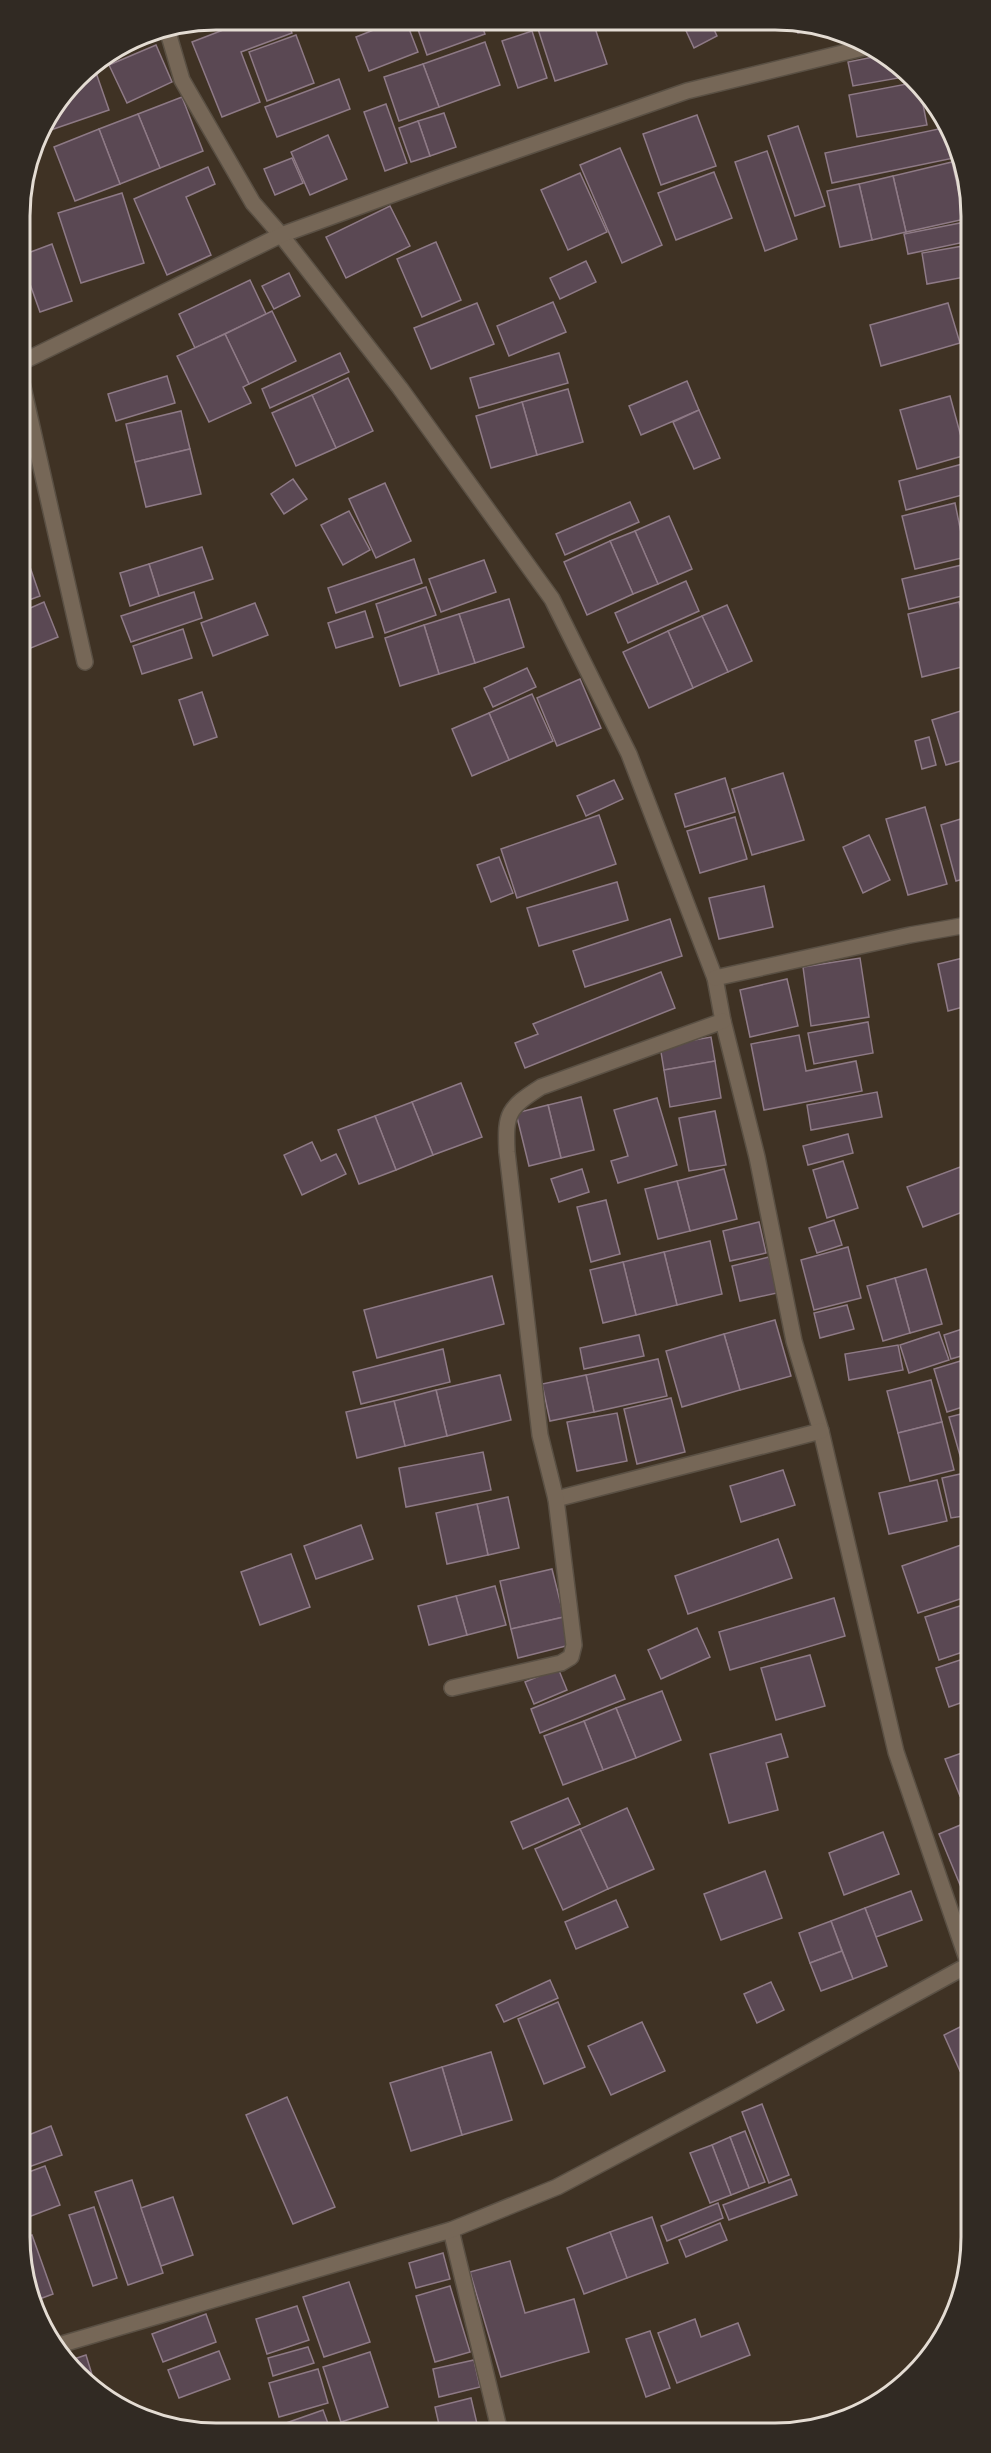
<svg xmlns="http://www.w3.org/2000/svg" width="991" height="2453" font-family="Karla,sans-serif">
<rect width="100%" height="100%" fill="#3f3224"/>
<g fill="#5a4853" stroke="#8e7a86" stroke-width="1.5">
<path d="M249 20H287L292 33 241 52 260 102 222 117 192 42Z"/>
<path d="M396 21H406L418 52 369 71 356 37Z"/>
<path d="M415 21H480L485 34 427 55Z"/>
<path d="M550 22H593L607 64 555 81 537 26Z"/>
<path d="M682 22 711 23 717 36 694 48Z"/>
<path d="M795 23H813L820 26 798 33Z"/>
<path d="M532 31 547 78 518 88 502 41Z"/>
<path d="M296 35 314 83 267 101 249 52Z"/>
<path d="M485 42 500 85 439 107 423 64Z"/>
<path d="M156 45 172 82 127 103 109 65Z"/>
<path d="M883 55 902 69 904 77 853 86 848 62Z"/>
<path d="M93 64 109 110 45 132 43 125 86 69Z"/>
<path d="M423 64 439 107 399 121 384 77Z"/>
<path d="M339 79 350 109 277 137 265 107Z"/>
<path d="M917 82 920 89 927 125 857 137 849 95Z"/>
<path d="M182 97 203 151 160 168 138 114Z"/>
<path d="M386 104 407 163 385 171 364 112Z"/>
<path d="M444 113 456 147 430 156 418 121Z"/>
<path d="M138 114 160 168 120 184 99 129Z"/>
<path d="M697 115 716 166 661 185 643 134Z"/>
<path d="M418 121 430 156 411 162 399 128Z"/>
<path d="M798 126 825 206 795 216 768 136Z"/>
<path d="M943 128 950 140 954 158 832 183 825 153Z"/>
<path d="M99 129 120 184 75 201 54 147Z"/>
<path d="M328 135 347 179 310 195 291 152Z"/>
<path d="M620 148 662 245 622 263 580 165Z"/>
<path d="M767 151 797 239 765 251 735 162Z"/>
<path d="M292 158 303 183 275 195 264 169Z"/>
<path d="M952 162 965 219 906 232 893 176Z"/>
<path d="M208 167 215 184 186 197 211 255 167 275 134 199Z"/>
<path d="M714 172 732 218 676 240 658 193Z"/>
<path d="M580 173 607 232 568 250 541 190Z"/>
<path d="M893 176 906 232 872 240 859 184Z"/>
<path d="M859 184 872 240 840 247 827 191Z"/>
<path d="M122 193 144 263 81 283 58 213Z"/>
<path d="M390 206 410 246 346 278 326 237Z"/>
<path d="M965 222V242L908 254 904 234Z"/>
<path d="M436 242 461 300 422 317 397 259Z"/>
<path d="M52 244 72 301 40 312 20 256Z"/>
<path d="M963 246 965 277 927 284 922 253Z"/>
<path d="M586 261 596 282 560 299 550 278Z"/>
<path d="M289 273 300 296 274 309 262 286Z"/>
<path d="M250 280 266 314 195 348 179 314Z"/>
<path d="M553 302 566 332 509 356 497 326Z"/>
<path d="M477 303 494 344 431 369 414 328Z"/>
<path d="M948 303 960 343 881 366 870 325Z"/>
<path d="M272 311 296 361 249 384 225 334Z"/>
<path d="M225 334 249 384 243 387 251 403 209 422 177 356Z"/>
<path d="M340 353 349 372 270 408 262 389Z"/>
<path d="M559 353 568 383 479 408 470 378Z"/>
<path d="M167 376 175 403 116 421 108 394Z"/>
<path d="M348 378 373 431 336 448 312 395Z"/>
<path d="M687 381 699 410 641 435 629 406Z"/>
<path d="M568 389 583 442 537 455 522 402Z"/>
<path d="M312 395 336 448 296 466 272 413Z"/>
<path d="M950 396 966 455 917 469 900 410Z"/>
<path d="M522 402 537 455 491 468 476 416Z"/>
<path d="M699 410 720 458 694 469 673 422Z"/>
<path d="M181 411 190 449 135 462 126 424Z"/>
<path d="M190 449 201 494 146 507 135 462Z"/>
<path d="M966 463V494L906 510 899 481Z"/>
<path d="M293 479 307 499 284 514 271 494Z"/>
<path d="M385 483 411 541 376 558 349 499Z"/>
<path d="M630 502 639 522 565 555 556 534Z"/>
<path d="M955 503 966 557 915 569 902 516Z"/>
<path d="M349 511 370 550 343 565 321 525Z"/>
<path d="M669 516 692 569 658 584 635 531Z"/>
<path d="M635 531 658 584 633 594 610 541Z"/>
<path d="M610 541 633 594 587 615 564 562Z"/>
<path d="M202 547 213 579 159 596 149 564Z"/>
<path d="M414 559 422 583 336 613 328 588Z"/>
<path d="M484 560 496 592 441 612 429 579Z"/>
<path d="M149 564 159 596 130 606 120 573Z"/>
<path d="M966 564V595L909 609 902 579Z"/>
<path d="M30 567 40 596 21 603V570Z"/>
<path d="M686 581 699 611 628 643 615 613Z"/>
<path d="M426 587 436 615 385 633 376 604Z"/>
<path d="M194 592 202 618 131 642 121 616Z"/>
<path d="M509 599 524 647 475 663 459 614Z"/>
<path d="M966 600V632L959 602Z"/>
<path d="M44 602 58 637 21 652V612Z"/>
<path d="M959 602 966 632V666L922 677 908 614Z"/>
<path d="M255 603 268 635 213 656 201 623Z"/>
<path d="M727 605 752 661 728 672 702 616Z"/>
<path d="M365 611 373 637 336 648 328 623Z"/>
<path d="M459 614 475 663 439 674 424 625Z"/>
<path d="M702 616 728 672 693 688 668 631Z"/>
<path d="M424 625 439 674 400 686 385 638Z"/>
<path d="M183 629 192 658 142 674 133 646Z"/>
<path d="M668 631 693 688 649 708 623 652Z"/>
<path d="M527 668 536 687 493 707 484 688Z"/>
<path d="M580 679 601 728 557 746 537 698Z"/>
<path d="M202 692 217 737 194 745 179 700Z"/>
<path d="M532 694 553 741 509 760 489 713Z"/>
<path d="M967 709V759L946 765 932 720Z"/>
<path d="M489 713 509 760 472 776 452 729Z"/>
<path d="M929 737 936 765 922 769 915 741Z"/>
<path d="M783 773 804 840 752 855 732 789Z"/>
<path d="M725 778 735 812 685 827 675 794Z"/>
<path d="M614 780 623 799 586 816 577 796Z"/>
<path d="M925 807 947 884 908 895 886 819Z"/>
<path d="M599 815 616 864 517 898 501 849Z"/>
<path d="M735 817 747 859 700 873 687 831Z"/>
<path d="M967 817V878L956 881 941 825Z"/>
<path d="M869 835 890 880 863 893 843 847Z"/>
<path d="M499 857 513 893 491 902 477 865Z"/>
<path d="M617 882 628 920 539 946 527 908Z"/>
<path d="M764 886 773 927 719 939 709 898Z"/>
<path d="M670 919 682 956 585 987 573 951Z"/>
<path d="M967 957V1006L948 1011 938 964Z"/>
<path d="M860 958 869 1017 811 1026 803 967Z"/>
<path d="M661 972 675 1008 525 1068 515 1043 538 1034 533 1024Z"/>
<path d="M787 979 798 1026 750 1037 740 990Z"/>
<path d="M868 1022 873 1053 814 1064 808 1033Z"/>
<path d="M799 1035 806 1071 856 1061 862 1091 764 1110 751 1044Z"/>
<path d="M711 1037 715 1061 664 1070 660 1046Z"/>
<path d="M715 1061 721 1098 670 1107 664 1070Z"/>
<path d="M461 1083 482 1137 433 1155 412 1102Z"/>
<path d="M877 1092 882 1117 811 1130 807 1105Z"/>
<path d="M581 1097 594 1150 561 1158 548 1105Z"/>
<path d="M657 1098 677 1165 618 1183 611 1161 628 1156 614 1110Z"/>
<path d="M412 1102 433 1155 396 1170 375 1116Z"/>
<path d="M548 1105 561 1158 529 1166 516 1113Z"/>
<path d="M715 1111 726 1165 689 1171 679 1118Z"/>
<path d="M375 1116 396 1170 359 1184 338 1130Z"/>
<path d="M848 1134 853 1153 808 1165 803 1146Z"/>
<path d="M312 1142 321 1161 336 1154 346 1174 302 1195 284 1155Z"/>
<path d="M843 1161 858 1208 827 1218 813 1170Z"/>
<path d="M968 1164V1210L923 1227 907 1187Z"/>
<path d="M582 1169 589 1192 559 1202 551 1179Z"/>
<path d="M724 1169 737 1219 690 1231 677 1181Z"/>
<path d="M677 1181 690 1231 658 1239 645 1189Z"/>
<path d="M606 1200 620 1254 591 1262 577 1207Z"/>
<path d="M834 1220 842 1245 817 1253 809 1228Z"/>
<path d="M759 1222 766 1253 730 1261 723 1231Z"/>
<path d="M710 1241 722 1294 677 1305 664 1252Z"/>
<path d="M848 1247 861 1298 814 1310 801 1260Z"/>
<path d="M664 1252 677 1305 636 1315 623 1262Z"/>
<path d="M769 1257 777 1293 740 1301 732 1266Z"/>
<path d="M623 1262 636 1315 603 1323 590 1270Z"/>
<path d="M926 1269 942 1324 910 1333 895 1278Z"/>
<path d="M492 1276 504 1324 377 1358 364 1310Z"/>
<path d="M895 1278 910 1333 883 1341 867 1286Z"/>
<path d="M847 1305 854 1329 820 1338 814 1313Z"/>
<path d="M775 1320 791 1376 740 1390 724 1334Z"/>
<path d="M968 1327V1354L951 1359 944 1335Z"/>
<path d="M939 1332 949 1360 909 1373 900 1345Z"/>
<path d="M724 1334 740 1390 682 1407 666 1351Z"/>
<path d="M639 1335 644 1356 584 1369 580 1348Z"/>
<path d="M898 1345 903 1370 849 1380 845 1354Z"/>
<path d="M443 1349 450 1382 361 1404 353 1372Z"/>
<path d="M658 1359 667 1396 594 1412 586 1375Z"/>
<path d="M967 1359 969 1405 947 1412 934 1369Z"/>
<path d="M500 1375 511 1420 447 1436 436 1390Z"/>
<path d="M586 1375 594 1412 550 1421 542 1384Z"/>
<path d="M931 1380 942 1422 898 1433 887 1391Z"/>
<path d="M436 1390 447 1436 405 1446 394 1401Z"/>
<path d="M671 1398 685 1452 637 1464 624 1409Z"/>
<path d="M394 1401 405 1446 357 1458 346 1412Z"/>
<path d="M969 1412V1465L963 1466 949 1417Z"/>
<path d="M617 1413 627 1461 577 1471 567 1422Z"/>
<path d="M942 1422 954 1470 910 1481 898 1433Z"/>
<path d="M483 1452 491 1490 406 1507 399 1468Z"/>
<path d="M783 1470 795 1505 741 1522 730 1486Z"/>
<path d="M969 1472V1515L951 1518 942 1478Z"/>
<path d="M937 1480 947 1521 889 1534 879 1493Z"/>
<path d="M508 1497 519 1548 488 1555 477 1504Z"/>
<path d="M477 1504 488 1555 447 1564 436 1513Z"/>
<path d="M361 1525 373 1559 316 1579 304 1546Z"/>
<path d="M778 1539 792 1578 688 1614 675 1576Z"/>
<path d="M961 1545 969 1568V1596L918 1613 902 1566Z"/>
<path d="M291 1554 310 1607 260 1625 241 1572Z"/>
<path d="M552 1569 564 1617 511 1629 500 1581Z"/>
<path d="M495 1586 506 1625 467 1635 456 1596Z"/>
<path d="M456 1596 467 1635 429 1645 418 1606Z"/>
<path d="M834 1598 845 1636 730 1670 719 1632Z"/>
<path d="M969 1603V1650L939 1660 925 1617Z"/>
<path d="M564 1617 570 1645 518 1658 511 1629Z"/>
<path d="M697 1628 710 1657 661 1679 648 1650Z"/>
<path d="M810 1655 825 1706 776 1720 761 1668Z"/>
<path d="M969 1657V1700L949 1707 936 1668Z"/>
<path d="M558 1668 567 1690 534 1704 525 1682Z"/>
<path d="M615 1675 625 1699 540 1733 531 1709Z"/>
<path d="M662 1691 681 1740 636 1758 616 1708Z"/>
<path d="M616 1708 636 1758 603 1770 584 1721Z"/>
<path d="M584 1721 603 1770 563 1785 544 1736Z"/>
<path d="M781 1734 788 1757 766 1763 778 1810 729 1823 710 1754Z"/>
<path d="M970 1750V1792L960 1796 945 1759Z"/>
<path d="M568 1798 580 1824 523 1849 511 1822Z"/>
<path d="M627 1808 654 1869 608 1889 580 1829Z"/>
<path d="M970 1821V1909L939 1834Z"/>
<path d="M580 1829 608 1889 563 1910 535 1849Z"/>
<path d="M883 1832 899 1874 844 1895 829 1853Z"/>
<path d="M765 1871 782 1918 721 1940 704 1894Z"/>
<path d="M911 1891 922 1920 876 1937 865 1908Z"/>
<path d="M616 1900 628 1927 576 1949 565 1922Z"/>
<path d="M865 1908 887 1966 853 1979 831 1921Z"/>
<path d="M831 1921 842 1951 810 1963 799 1933Z"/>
<path d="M842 1951 853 1979 821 1991 810 1963Z"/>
<path d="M550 1980 558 1998 504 2022 496 2005Z"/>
<path d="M771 1982 784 2010 757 2023 744 1994Z"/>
<path d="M558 2002 585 2067 544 2084 518 2019Z"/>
<path d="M642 2022 665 2071 611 2095 588 2046Z"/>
<path d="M970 2022 971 2066 960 2071 944 2035Z"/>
<path d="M491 2052 512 2120 462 2135 442 2067Z"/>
<path d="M442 2067 462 2135 411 2151 390 2083Z"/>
<path d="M287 2097 335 2207 293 2224 246 2115Z"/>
<path d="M762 2104 789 2175 769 2183 742 2112Z"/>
<path d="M51 2126 62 2155 26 2168V2136Z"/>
<path d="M745 2131 765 2182 749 2188 730 2137Z"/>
<path d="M730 2137 749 2188 731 2195 712 2145Z"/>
<path d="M712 2145 731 2195 710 2203 690 2153Z"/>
<path d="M45 2166 60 2205 26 2218V2173Z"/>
<path d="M791 2179 797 2195 729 2220 723 2205Z"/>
<path d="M132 2180 163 2273 128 2285 95 2192Z"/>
<path d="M173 2197 193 2255 161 2266 141 2208Z"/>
<path d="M718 2203 723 2218 667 2241 661 2226Z"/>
<path d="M94 2207 117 2278 93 2286 69 2215Z"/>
<path d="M652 2217 668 2263 627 2278 610 2232Z"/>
<path d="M720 2223 727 2240 686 2257 679 2240Z"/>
<path d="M610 2232 627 2278 584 2294 567 2248Z"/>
<path d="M32 2235 53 2294 34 2301 26 2287V2237Z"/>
<path d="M443 2253 450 2279 416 2288 409 2263Z"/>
<path d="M510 2261 525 2313 574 2299 589 2352 501 2377 470 2272Z"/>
<path d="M349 2282 370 2342 324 2357 303 2297Z"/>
<path d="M450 2286 470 2352 435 2362 416 2296Z"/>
<path d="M297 2306 309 2340 267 2354 256 2319Z"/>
<path d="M206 2314 216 2342 163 2362 152 2334Z"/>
<path d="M695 2319 701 2337 738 2323 750 2355 677 2383 658 2333Z"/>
<path d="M650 2331 670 2388 646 2397 626 2339Z"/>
<path d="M308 2347 314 2363 273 2376 268 2358Z"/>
<path d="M219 2351 230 2379 179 2398 168 2370Z"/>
<path d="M370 2352 388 2407 341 2422 323 2367Z"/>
<path d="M86 2355 97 2391 77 2376 68 2361Z"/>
<path d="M474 2360 480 2387 439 2397 433 2369Z"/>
<path d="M318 2369 328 2403 279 2417 269 2383Z"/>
<path d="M471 2398 478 2428 440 2429 435 2407Z"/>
<path d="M323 2410 330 2429H269Z"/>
</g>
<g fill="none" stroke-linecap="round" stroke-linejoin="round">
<defs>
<g id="street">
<path d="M167 29 182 80 253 203 281 235 400 388 552 599 629 754 715 978 723 1021 757 1157 794 1341 821 1431 896 1752 969 1965"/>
<path d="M20 363 281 235 446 175 687 91 871 46"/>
<path d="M20 374 85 662"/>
<path d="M715 978 910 935 967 925"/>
<path d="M556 1499 821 1431"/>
<path d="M452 1688 561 1663 571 1657 574 1645 556 1499 540 1435 507 1152C505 1113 508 1108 541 1087L723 1021"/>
<path d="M451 2230 499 2428"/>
<path d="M59 2345 451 2230 557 2187 735 2093 970 1964"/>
</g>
</defs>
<use href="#street" stroke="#5a5044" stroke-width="18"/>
<use href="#street" stroke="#766757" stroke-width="15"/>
</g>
<path d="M0 0H991V2453H0ZM216 30H775A186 186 0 0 1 961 216V2237A186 186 0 0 1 775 2423H216A186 186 0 0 1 30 2237V216A186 186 0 0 1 216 30Z" fill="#312a23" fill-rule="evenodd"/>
<path fill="none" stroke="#e4dcd3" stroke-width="3" d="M216 30H775A186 186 0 0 1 961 216V2237A186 186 0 0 1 775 2423H216A186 186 0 0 1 30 2237V216A186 186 0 0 1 216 30Z"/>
</svg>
